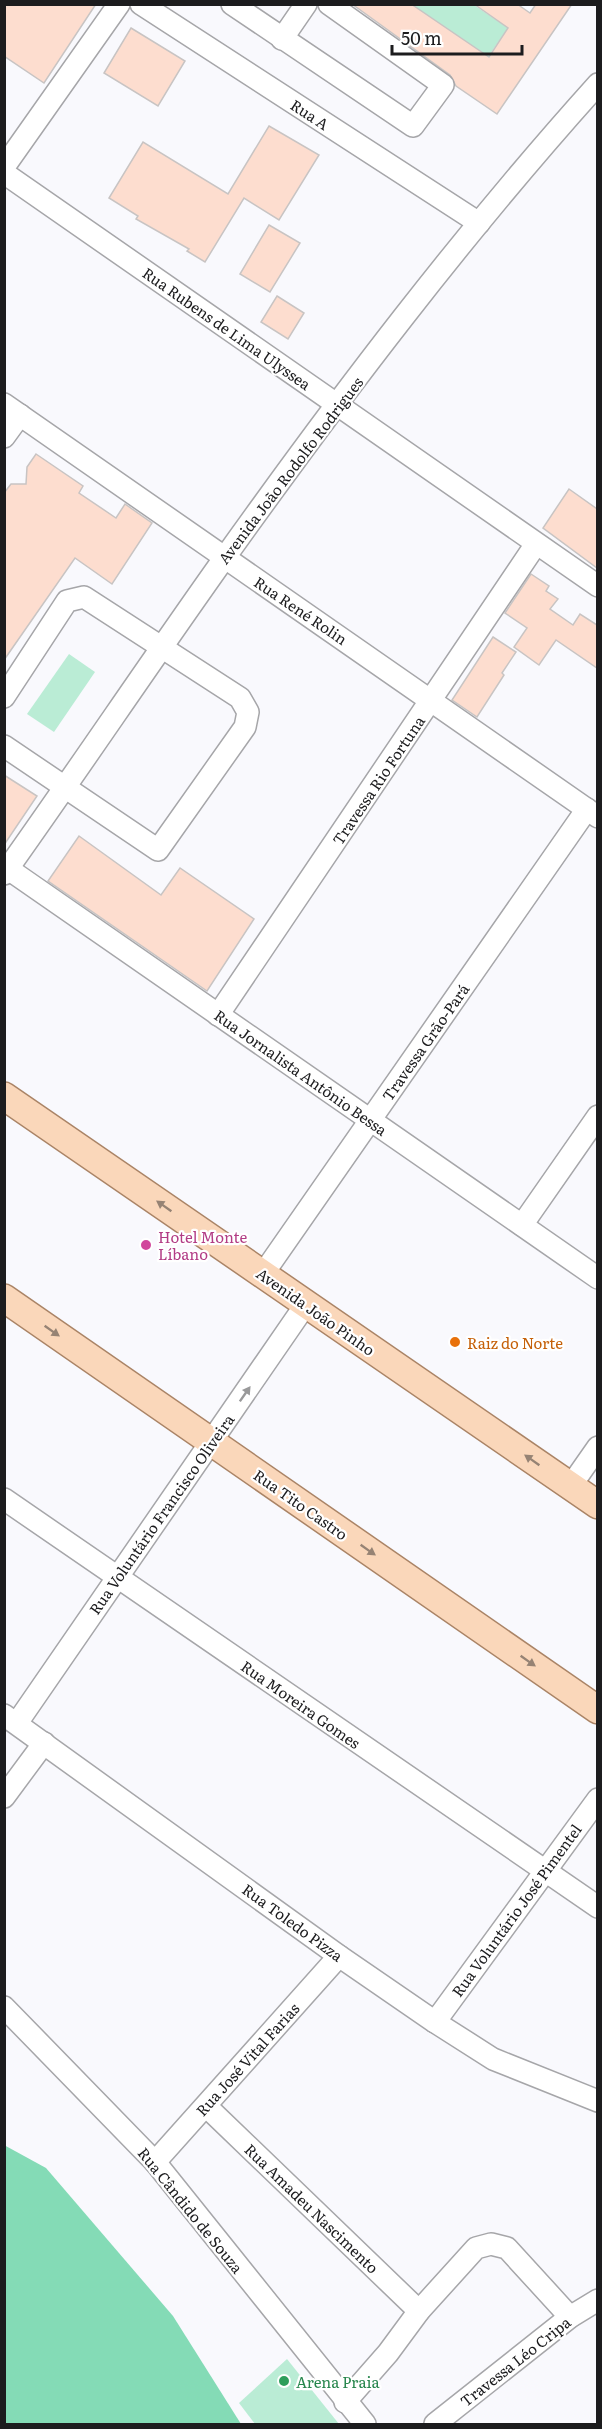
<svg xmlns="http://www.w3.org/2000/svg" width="602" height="2429" font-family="Literata,serif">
<rect width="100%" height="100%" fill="#f9f9fd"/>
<g fill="#baecd5">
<path d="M411 5H474L508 28 488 57Z"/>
<path d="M69 654 95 672 54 732 27 714Z"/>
<path d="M287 2359 339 2424H255L239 2403Z"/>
</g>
<path fill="#84dbb6" d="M4 2145 46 2168 173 2316 241 2424H5Z"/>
<g fill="#fdddcf" stroke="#c8c4c3" stroke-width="1.5">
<path d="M4 4H96L44 83 4 56Z"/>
<path d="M352 4H411L489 57 508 28 474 4H517L530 13 536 4H572L497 114 456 86 450 75Z"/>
<path d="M131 28 185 61 158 106 104 73Z"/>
<path d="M269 126 319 155 279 220 244 198 205 262 187 251 189 249 136 219 138 216 109 198 143 142 228 194Z"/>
<path d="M269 225 300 243 270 292 240 274Z"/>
<path d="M277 296 304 313 288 339 261 322Z"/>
<path d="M36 454 83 486 79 493 116 518 125 504 152 523 112 584 75 558 4 660V493L11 484H26L27 467Z"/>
<path d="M569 489 597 509V568L543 528Z"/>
<path d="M531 574 549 586 546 591 558 599 550 609 573 625 580 614 597 625V668L556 640 539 665 514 647 527 628 505 613Z"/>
<path d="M493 637 516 652 502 673 504 675 477 717 452 700Z"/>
<path d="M4 775 37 796 4 845Z"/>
<path d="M79 836 161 895 180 868 254 919 207 991 48 881Z"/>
</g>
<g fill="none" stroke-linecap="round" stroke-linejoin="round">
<defs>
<g id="minor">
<path d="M141 4 479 223"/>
<path d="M232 4 413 126 443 85 329 4"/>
<path d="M282 39 306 4"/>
<path d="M4 167 119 4"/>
<path d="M4 173 598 586"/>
<path d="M4 404 598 817"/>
<path d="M4 437 20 415"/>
<path d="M4 697 67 601 84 597 240 698 248 712 245 727 158 850 4 746"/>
<path d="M4 866 598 1278"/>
<path d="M4 874C78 770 149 664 223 560 340 396 463 234 598 84"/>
<path d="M218 1015 536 544"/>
<path d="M522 1225 598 1116"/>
<path d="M263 1274 587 809"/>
<path d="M570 1487 598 1447"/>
<path d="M4 1499 598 1907"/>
<path d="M4 1715 339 1956 435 2022 493 2059 598 2101"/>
<path d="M17 1723 306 1304"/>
<path d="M4 1797 44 1743"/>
<path d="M4 2007 155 2162 365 2424"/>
<path d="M435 2022 598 1799"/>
<path d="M206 2106 419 2311"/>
<path d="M155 2162 339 1956"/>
<path d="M345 2402 388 2353 419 2311 476 2248 491 2244 507 2248 570 2317"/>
<path d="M435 2424 570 2317 598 2300"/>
</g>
<g id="major">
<path d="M4 1096 598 1505"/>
<path d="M4 1298 598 1710"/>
</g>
</defs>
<use href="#minor" stroke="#a6a6a9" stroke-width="24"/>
<use href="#major" stroke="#aa8466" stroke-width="30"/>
<use href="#minor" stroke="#fff" stroke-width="21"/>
<use href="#major" stroke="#fad7ba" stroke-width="27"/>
</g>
<defs><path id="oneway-solid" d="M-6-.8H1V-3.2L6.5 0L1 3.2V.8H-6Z" transform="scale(1.5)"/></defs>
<g fill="#968374">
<use href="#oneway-solid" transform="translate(164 1206) rotate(-145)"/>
<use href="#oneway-solid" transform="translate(52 1331) rotate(35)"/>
<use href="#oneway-solid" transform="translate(532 1460) rotate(-145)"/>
<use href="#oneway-solid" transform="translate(368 1550) rotate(35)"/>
<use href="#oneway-solid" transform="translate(528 1661) rotate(35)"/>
</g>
<use fill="#99999a" href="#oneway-solid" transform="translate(245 1394) rotate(-55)"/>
<circle fill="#d1479c" stroke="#fff" stroke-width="2" cx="146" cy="1245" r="6"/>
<circle fill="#e8710a" stroke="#fff" stroke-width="2" cx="455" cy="1342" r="6"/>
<circle fill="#2e9e5b" stroke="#fff" stroke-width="2" cx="284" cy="2381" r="6"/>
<g text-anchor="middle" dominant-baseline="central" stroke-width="4.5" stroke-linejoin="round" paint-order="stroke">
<g font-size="15" fill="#1c1c1e" stroke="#fff">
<text transform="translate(310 114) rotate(33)">Rua A</text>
<text transform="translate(227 328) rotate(35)">Rua Rubens de Lima Ulyssea</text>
<text transform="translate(290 470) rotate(-53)">Avenida João Rodolfo Rodrigues</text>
<text transform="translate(301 610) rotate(34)">Rua René Rolin</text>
<text transform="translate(378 780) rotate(-56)">Travessa Rio Fortuna</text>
<text transform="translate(425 1042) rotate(-55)">Travessa Grão-Pará</text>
<text transform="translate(301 1072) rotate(35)">Rua Jornalista Antônio Bessa</text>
<text transform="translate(316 1311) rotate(35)">Avenida João Pinho</text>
<text transform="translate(301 1504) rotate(35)">Rua Tito Castro</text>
<text transform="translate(161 1514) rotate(-55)">Rua Voluntário Francisco Oliveira</text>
<text transform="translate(301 1704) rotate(35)">Rua Moreira Gomes</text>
<text transform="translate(516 1910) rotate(-54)">Rua Voluntário José Pimentel</text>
<text transform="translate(293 1922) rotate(36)">Rua Toledo Pizza</text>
<text transform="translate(247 2059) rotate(-48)">Rua José Vital Farias</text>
<text transform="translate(312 2208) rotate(44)">Rua Amadeu Nascimento</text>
<text transform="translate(191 2210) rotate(51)">Rua Cândido de Souza</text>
<text transform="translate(515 2361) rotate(-38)">Travessa Léo Cripa</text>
</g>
<g font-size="15" fill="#b23c85" stroke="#fff" text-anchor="start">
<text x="158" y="1236">Hotel Monte<tspan x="158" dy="17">Líbano</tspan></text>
</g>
<g font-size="15" fill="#c56008" stroke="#fff" text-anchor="start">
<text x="467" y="1342">Raiz do Norte</text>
</g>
<g font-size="15" fill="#27864d" stroke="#fff" text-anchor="start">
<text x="296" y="2381">Arena Praia</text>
</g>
</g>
<rect width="602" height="2429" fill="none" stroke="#1c1c1e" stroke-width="12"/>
<path d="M392 45v9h130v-9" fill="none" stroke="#1c1c1e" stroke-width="3"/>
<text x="401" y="45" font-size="18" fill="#1c1c1e" stroke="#ffffff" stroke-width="4.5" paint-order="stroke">50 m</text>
</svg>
